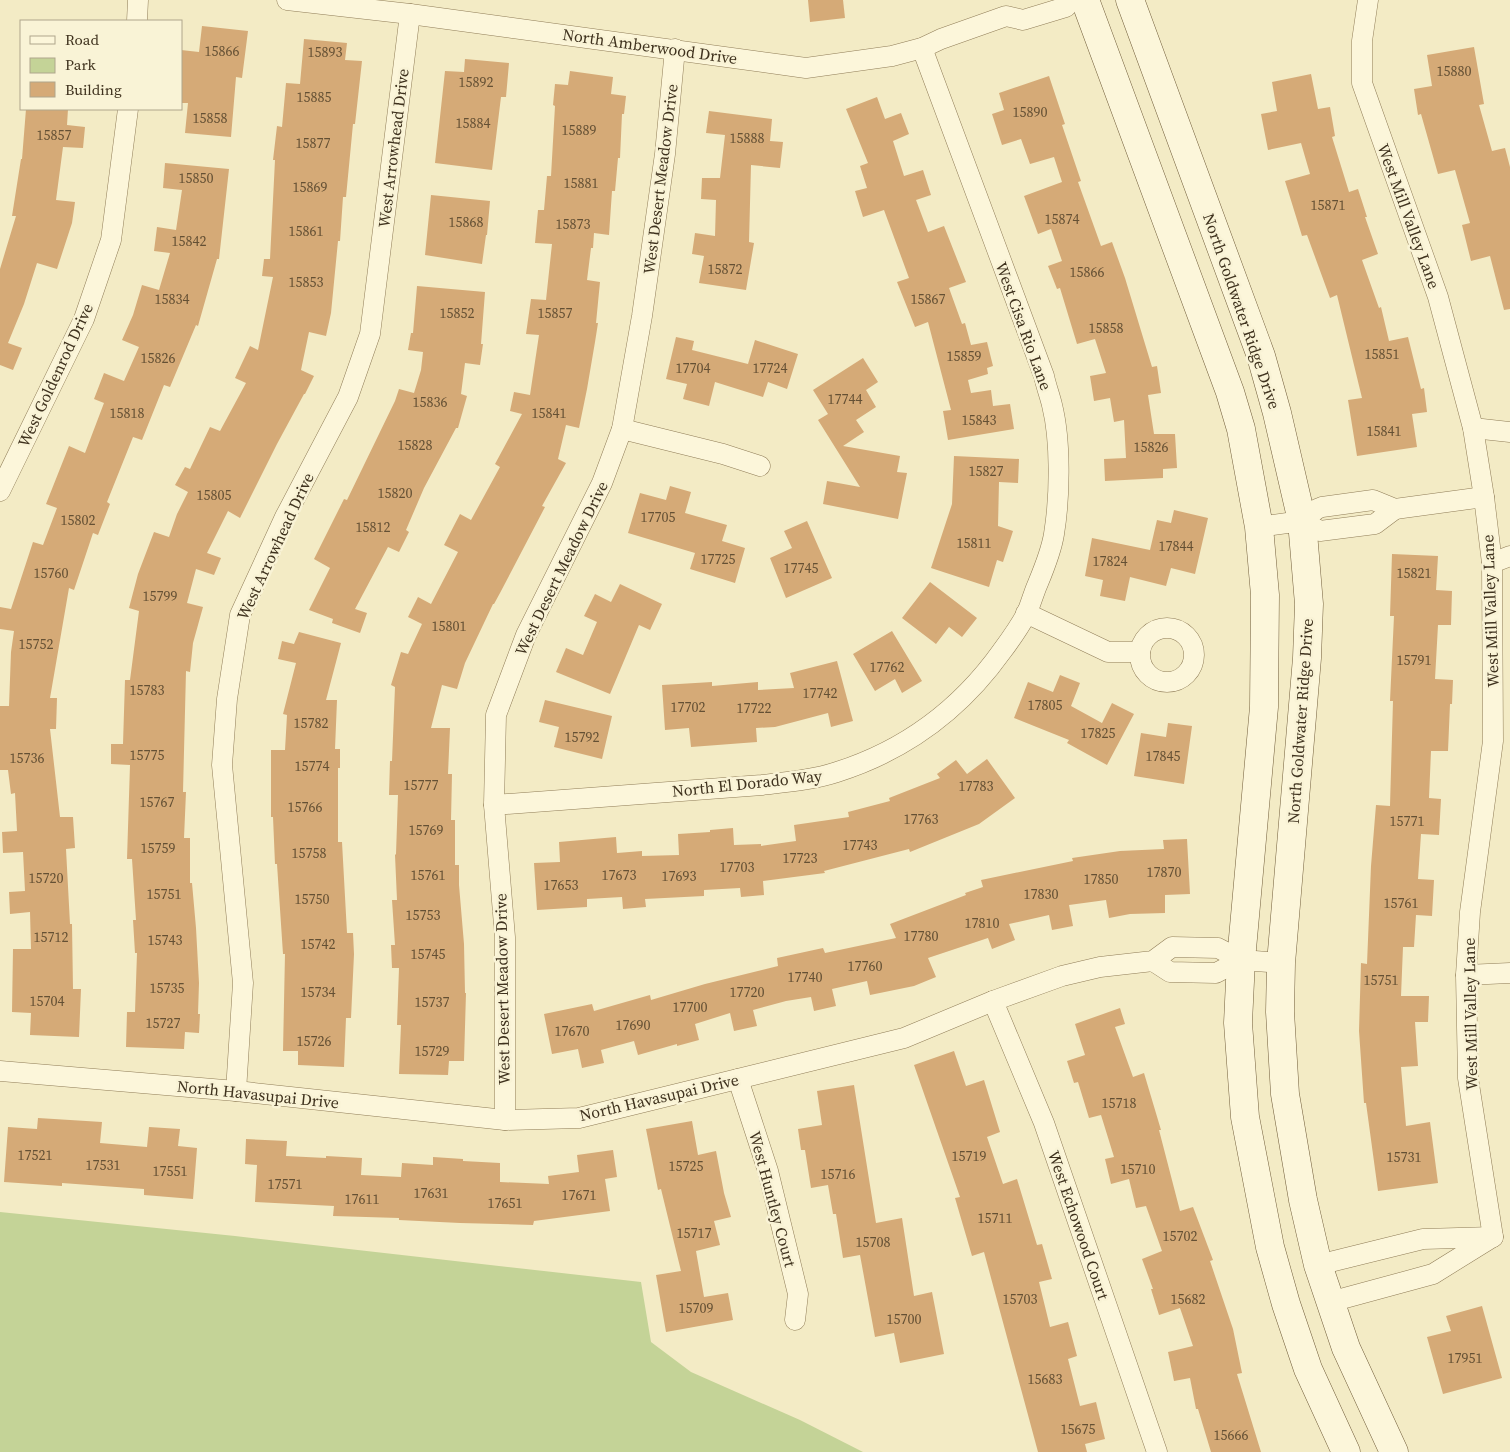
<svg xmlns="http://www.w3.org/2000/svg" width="1510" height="1452" font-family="'Source Serif 4',serif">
<rect width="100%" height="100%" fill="#f3ebc5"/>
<path fill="#c4d397" d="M0 1212 235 1236 641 1282 651 1342 691 1372 800 1420 863 1452H0Z"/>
<g fill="#d5aa77">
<path d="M808 0H843L845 18 810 22Z"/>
<path d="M202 26 248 31 242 78 236 77 231 137 185 133 188 103H181V50L199 52Z"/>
<path d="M304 39 347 43 345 60 362 61 355 124H353L346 197H343L340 241H338L331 313 326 336 309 332 301 370 314 376 305 394H304L277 444 240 518 228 511 207 553 221 558 214 575 196 569 187 603 203 607 193 643 190 672 186 671 183 792H186L184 838H190V883H192L196 928 199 983 198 1014H200L199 1033 185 1032 184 1049 126 1047 127 1012H135L137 953H135L133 920H136L132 859H127L130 765 111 764V744H123L125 680H130L139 611 129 608 138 574 154 532 169 537 177 514 188 492 175 485 185 467 190 469 210 427 220 431 246 383 235 378 250 346 258 350 273 277 262 276 264 259H270L275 160H273L277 126 282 127 286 83 300 84Z"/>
<path d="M1474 47 1484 104 1479 105 1492 151 1505 148 1510 167V309L1504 310 1490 256 1471 261 1462 225 1470 223 1455 170 1438 174 1421 114 1418 115 1414 89 1432 86 1427 55Z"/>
<path d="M465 59 509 63 506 97H501L492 170 435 163 445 71 464 72Z"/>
<path d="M570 71 613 77 611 94 626 96 624 114H622L620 158H618L615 191H612L609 235 594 233 593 248H591L587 280 600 282 596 323H598L595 342 587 389 579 428 566 425 558 459 566 463 542 506 545 507 500 593 494 604H493L465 663 457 689 442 685 431 728H450L448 774H452L451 820H455V865H459V885L464 944 465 993H466L464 1061H449L448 1075 399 1074 401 1025H397L399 968H392L391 945H395L392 900H397L395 855 396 854 398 795H389L390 761H392L395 687 391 685 401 652 408 654 422 624 408 617 418 597 431 604 458 552 444 545 460 514 471 520 500 467 495 464 522 414 510 411 514 392 530 395 539 335 526 334 531 299 546 300 552 244 535 243 538 210H544L547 176H551L555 106 553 105 555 84 568 85Z"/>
<path d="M1311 74 1318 109 1330 107 1335 136 1332 137 1349 192 1358 189 1367 217H1365L1378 254 1362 260 1379 308 1381 307 1389 341 1408 337 1421 389 1424 388 1427 412 1412 414 1417 447 1357 456 1348 400 1362 398 1337 295 1330 298 1307 235 1302 236 1285 181 1310 174 1301 143 1268 150 1261 114 1277 111 1272 82Z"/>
<path d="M1049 76 1065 124 1062 125 1081 181 1078 182 1101 246 1112 242 1125 278 1152 367 1157 366 1161 393 1148 395 1154 434H1175L1177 468 1163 469V478L1105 481 1104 459 1126 458 1124 420 1114 422 1110 398 1094 401 1090 376 1106 373 1095 339 1077 344 1060 288 1057 289 1048 266 1062 261 1051 229 1038 234 1024 196 1062 182 1054 157 1030 164 1021 139 1002 145 992 114 1004 110 999 93Z"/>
<path d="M877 97 885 119 901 113 909 134 893 141 904 176 923 170 931 195 916 200 928 232 944 226 966 282 949 288 962 324 965 323 971 345 987 342 993 366 987 368 988 374 968 380 971 393 991 390 993 406 1010 404 1014 429 948 440 943 411 951 410 928 322 915 327 897 282 909 278 884 210 863 217 855 191 867 188 860 166 868 163 846 109Z"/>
<path d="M26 109H68L67 125 85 127 83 148 63 147 56 200 75 202 72 223 57 269 37 263 24 304 8 343 22 348 13 370 0 365V269L16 216H12L21 159H22Z"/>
<path d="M709 111 772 119 770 141 783 142 780 168 751 165 749 242 754 243 746 290 699 283 704 256 692 254 695 233 715 236 716 200 701 199 702 178H720L725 135 706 133Z"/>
<path d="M165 163 229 169 219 259H217L198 326 196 325 170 387 164 385 142 440 133 437 107 502 110 504 98 535 93 533 74 590 69 588 50 698H57L56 729H50L60 817H73L75 848 66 849 70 924H72L73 989H81L79 1037 30 1035 31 1013 12 1012 13 949H31L30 912 10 914 9 892 25 891 23 852 3 853 2 832 17 831 15 793 11 794 8 770H0V706H9L11 652 14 631 0 629V607L11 609 33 542 43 545 57 508 46 504 69 446 85 453 104 403 94 399 104 373 124 381 139 347 122 340 133 315 142 285 159 290 170 253 154 251 157 227 176 230 182 190 163 188Z"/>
<path d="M431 195 490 201 487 235H486L482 264 425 255Z"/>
<path d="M417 286 485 292 481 344H483L480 365 465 363 461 394 467 396 458 428H456L424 488 406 530 409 532 399 552 388 547 355 609 367 613 360 633 332 623 333 619 309 610 330 568 314 559 344 499 347 500 395 401 399 389 414 393 421 370 423 352 408 350 411 333H413Z"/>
<path d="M676 337 694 341 692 350 748 364 755 340 798 354 787 389 768 382 763 397 715 382 709 406 683 399 687 384 666 379Z"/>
<path d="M863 358 878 382 866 390 876 407 856 420 864 432 843 446 900 456 897 472 907 473 898 519 823 504 827 481 860 487 818 420 828 414 813 390Z"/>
<path d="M954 456 1019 459 1018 483 999 482 998 526 1013 531 1003 562 997 560 989 587 931 568 952 504Z"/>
<path d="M670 486 691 492 685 513 727 525 722 541 745 548 735 583 690 569 695 553 628 533 640 493 666 500Z"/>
<path d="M1174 510 1208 518 1195 574 1171 568 1166 586 1130 577 1125 601 1100 596 1103 580 1085 576 1092 538 1150 550 1157 520 1171 523Z"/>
<path d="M807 521 832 578 786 598 770 558 792 548 784 531Z"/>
<path d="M1392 554 1438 556 1436 590 1452 591 1451 625H1438L1435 679 1453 680 1452 704H1450L1448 751H1431L1429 798 1441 799 1439 835 1421 834 1418 879 1434 880 1432 916 1416 915 1414 947H1403L1401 996H1429L1428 1022H1415L1418 1066 1401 1067 1406 1126 1430 1122 1438 1183 1378 1191 1366 1103H1364L1359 1031 1361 963 1367 964 1371 866 1376 805 1390 806 1393 701H1390L1394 616H1390Z"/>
<path d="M930 582 977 618 962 637 949 627 936 644 902 618Z"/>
<path d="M620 584 662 604 650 630 639 625 610 694 556 672 566 648 583 655 597 622 584 616 595 594 611 602Z"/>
<path d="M892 631 922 681 902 693 895 679 875 691 853 654Z"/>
<path d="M299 632 341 643 326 700H337L335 749H340V768H338V842H342L347 933H353L354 954 351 1018H346L344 1067 298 1065V1051H283L285 954H283L277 864H275L273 817H271V750H285L287 715 283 714 296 663 278 659 282 641 294 644Z"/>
<path d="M837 661 853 721 831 727 828 713 775 727 756 728 757 742 691 747 689 728 665 730 662 685 712 682V686L758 682V690L794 688 790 673Z"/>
<path d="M1060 675 1080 683 1071 706 1102 723 1112 703 1134 714 1107 765 1067 743 1069 740 1014 718 1028 682 1053 692Z"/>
<path d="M545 700 612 716 602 759 554 747 559 727 539 722Z"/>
<path d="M1168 723 1192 726 1184 784 1134 776 1141 733 1166 737Z"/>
<path d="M987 759 1015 798 979 824 910 852 909 849 824 871 825 873 763 881 764 895 741 897 740 888 704 890V896L645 899 646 907 623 909 622 897 587 899V907L537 910 534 863 560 862 559 842 616 837 617 853 642 851V856L679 855 678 834 710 832V830L733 828 734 845 761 844V846L796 841 794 825 849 817 848 812 890 801 889 798 940 778 937 774 956 760 967 774Z"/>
<path d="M1187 839 1190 894 1165 895V913L1130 914 1109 918 1106 900 1069 905 1073 926 1052 930 1049 915 1009 924 1015 940 992 949 988 938 928 958 936 977 914 986 870 995 867 981 832 989 836 1006 814 1011 811 997 786 1001 753 1010 757 1026 734 1031 730 1013 695 1024 699 1040 677 1046V1044L638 1055 634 1041 601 1050 604 1063 582 1068 578 1049 552 1054 544 1014 592 1004 594 1011 650 995 651 1000 705 984 778 966 777 958 823 948 825 953 896 938 890 924 966 895 965 893 983 887 981 880 1073 861 1072 858 1120 851 1164 849 1163 840Z"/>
<path d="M1120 1008 1125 1024 1115 1027 1133 1077 1144 1073 1161 1130H1159L1180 1211 1193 1207 1213 1260 1210 1261 1233 1329 1242 1373 1237 1374 1261 1452H1211L1198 1409H1196L1190 1378 1174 1381 1168 1352 1193 1346 1180 1308 1159 1315 1151 1289H1153L1142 1259 1162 1251 1146 1206 1136 1208 1129 1179 1111 1184 1105 1159 1114 1157 1101 1115 1089 1118 1078 1082 1074 1083 1067 1061 1085 1055 1075 1024Z"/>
<path d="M954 1051 966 1086 984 1080 1000 1132 987 1137 1003 1184 1017 1179 1037 1245 1042 1244 1052 1279 1039 1282 1050 1327 1068 1322 1077 1356 1068 1359 1080 1406 1096 1402 1105 1439 1085 1444 1087 1452H1038L984 1252 972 1256 955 1198 960 1197 914 1065Z"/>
<path d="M854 1085 876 1223 902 1218 914 1296 932 1292 944 1354 900 1363 894 1333 875 1337 860 1255 843 1258 836 1214H833L828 1185 811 1188 805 1150H801L798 1129 822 1125 817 1091Z"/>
<path d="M38 1118 102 1122 100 1143 147 1147 149 1127 180 1129 178 1146 197 1148 193 1199 144 1195V1189L62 1183V1186L4 1182 8 1127 37 1129Z"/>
<path d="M692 1121 698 1155 716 1151 724 1193 731 1217 714 1221 720 1245 696 1251 704 1297 728 1293 733 1320 666 1332 656 1275 681 1271 661 1189 658 1190 646 1129Z"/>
<path d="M246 1139 287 1141 286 1156 326 1158V1156L362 1158 361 1175 401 1177 402 1163 433 1165V1157L463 1159V1161L500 1163V1182L549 1184 548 1176 579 1172 577 1155 613 1150 617 1177 605 1179 610 1211 534 1221 533 1225 460 1223 399 1220V1218L333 1216 334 1206 255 1202 257 1165 245 1164Z"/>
<path d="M1482 1306 1502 1378 1443 1394 1427 1337 1451 1331 1446 1316Z"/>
</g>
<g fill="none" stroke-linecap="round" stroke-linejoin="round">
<defs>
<g id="street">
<path d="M287 0 410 14 806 68 892 56 922 48 941 39 1006 16 1023 20 1066 7 1071 0"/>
<path d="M1368 0 1362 41V83L1438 297 1473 428 1484 497 1492 563 1493 741 1470 912 1466 975 1468 1078 1493 1237"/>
<path d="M137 21 138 0"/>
<path d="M1473 428 1510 432"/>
<path d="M622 429 723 454 760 466"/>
<path d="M0 491 84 319 111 240 128 109"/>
<path d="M1302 521 1320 531 1375 524 1395 509"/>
<path d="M1259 527 1302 521 1317 509 1322 507 1373 500 1395 509 1484 497"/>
<path d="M1492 563 1510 556"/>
<path d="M1026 613 1108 652H1140"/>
<circle cx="1167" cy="655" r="27"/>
<path d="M494 805 762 785C787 782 813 780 837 772 906 750 960 710 1002 651 1011 639 1020 626 1027 613 1030 605 1033 596 1036 588 1043 571 1051 553 1054 534 1060 497 1061 441 1052 405 1050 396 1046 386 1044 376L922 48"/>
<path d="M1153 961 1170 972 1216 973 1241 960"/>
<path d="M1466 975 1510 973"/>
<path d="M993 1001 1044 1123 1157 1452"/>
<path d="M0 1071 236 1091 505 1120 579 1118 904 1038 993 1001 1062 976 1100 967 1153 961 1172 947 1218 948 1241 960 1281 963"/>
<path d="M738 1079 768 1171 798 1294 795 1320"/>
<path d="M236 1091 243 983 222 765 227 699 240 615 285 517 348 397 370 334 410 14"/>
<path d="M505 1120V937L494 805 496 715 526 635 602 483 622 429 642 316 665 154 675 49"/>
<path d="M1318 1265 1423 1239 1493 1237"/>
<path d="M1330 1302 1433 1274 1491 1238"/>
</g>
<g id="secondary">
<path d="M1085 0 1230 392 1241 429 1259 527 1265 595 1264 707 1241 960 1238 1023 1245 1117 1270 1247 1286 1304 1308 1369 1346 1452"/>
<path d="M1130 0 1261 356 1277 413 1302 521 1309 604 1307 658 1281 963 1280 1012 1285 1094 1303 1200 1318 1265 1346 1348 1394 1452"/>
</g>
</defs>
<use href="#street" stroke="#907d58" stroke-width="21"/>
<use href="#secondary" stroke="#725e3b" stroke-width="29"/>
<use href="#street" stroke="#fcf6da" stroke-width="20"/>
<use href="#secondary" stroke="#fcf6da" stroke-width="28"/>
</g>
<g text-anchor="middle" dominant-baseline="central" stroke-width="5" stroke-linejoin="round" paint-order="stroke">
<g font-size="14" fill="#645034">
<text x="222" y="51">15866</text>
<text x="325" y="52">15893</text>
<text x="1454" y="71">15880</text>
<text x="476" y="82">15892</text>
<text x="314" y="97">15885</text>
<text x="1030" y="112">15890</text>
<text x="210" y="118">15858</text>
<text x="473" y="123">15884</text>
<text x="579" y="130">15889</text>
<text x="54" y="135">15857</text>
<text x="747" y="138">15888</text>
<text x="313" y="143">15877</text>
<text x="196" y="178">15850</text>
<text x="581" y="183">15881</text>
<text x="310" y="187">15869</text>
<text x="1328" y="205">15871</text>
<text x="1062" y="219">15874</text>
<text x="466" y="222">15868</text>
<text x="573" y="224">15873</text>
<text x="306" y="231">15861</text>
<text x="189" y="241">15842</text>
<text x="725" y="269">15872</text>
<text x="1087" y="272">15866</text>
<text x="306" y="282">15853</text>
<text x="172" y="299">15834</text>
<text x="928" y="299">15867</text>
<text x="457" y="313">15852</text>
<text x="555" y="313">15857</text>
<text x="1106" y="328">15858</text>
<text x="1382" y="354">15851</text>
<text x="964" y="356">15859</text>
<text x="158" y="358">15826</text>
<text x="693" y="368">17704</text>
<text x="770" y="368">17724</text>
<text x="845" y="399">17744</text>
<text x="430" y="402">15836</text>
<text x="127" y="413">15818</text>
<text x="549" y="413">15841</text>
<text x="979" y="420">15843</text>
<text x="1384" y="431">15841</text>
<text x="415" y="445">15828</text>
<text x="1151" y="447">15826</text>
<text x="986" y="471">15827</text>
<text x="395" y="493">15820</text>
<text x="214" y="495">15805</text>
<text x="658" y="517">17705</text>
<text x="78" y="520">15802</text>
<text x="373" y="527">15812</text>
<text x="974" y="543">15811</text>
<text x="1176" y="546">17844</text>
<text x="718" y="559">17725</text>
<text x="1110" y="561">17824</text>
<text x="801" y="568">17745</text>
<text x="51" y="573">15760</text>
<text x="1414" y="573">15821</text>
<text x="160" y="596">15799</text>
<text x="449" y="626">15801</text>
<text x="36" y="644">15752</text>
<text x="1414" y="660">15791</text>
<text x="887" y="667">17762</text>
<text x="147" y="690">15783</text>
<text x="820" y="693">17742</text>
<text x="1045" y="705">17805</text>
<text x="688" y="707">17702</text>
<text x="754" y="708">17722</text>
<text x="311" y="723">15782</text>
<text x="1098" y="733">17825</text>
<text x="582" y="737">15792</text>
<text x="147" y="755">15775</text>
<text x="1163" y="756">17845</text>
<text x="27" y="758">15736</text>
<text x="312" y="766">15774</text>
<text x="421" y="785">15777</text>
<text x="976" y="786">17783</text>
<text x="157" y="802">15767</text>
<text x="305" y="807">15766</text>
<text x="921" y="819">17763</text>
<text x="1407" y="821">15771</text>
<text x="426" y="830">15769</text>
<text x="860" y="845">17743</text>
<text x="158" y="848">15759</text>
<text x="309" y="853">15758</text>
<text x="800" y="858">17723</text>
<text x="737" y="867">17703</text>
<text x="1164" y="872">17870</text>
<text x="428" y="875">15761</text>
<text x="619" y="875">17673</text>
<text x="679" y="876">17693</text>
<text x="46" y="878">15720</text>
<text x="1101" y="879">17850</text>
<text x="561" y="885">17653</text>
<text x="164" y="894">15751</text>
<text x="1041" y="894">17830</text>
<text x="312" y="899">15750</text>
<text x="1401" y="903">15761</text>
<text x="423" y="915">15753</text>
<text x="982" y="923">17810</text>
<text x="921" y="936">17780</text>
<text x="51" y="937">15712</text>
<text x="165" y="940">15743</text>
<text x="318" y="944">15742</text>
<text x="428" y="954">15745</text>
<text x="865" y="966">17760</text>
<text x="805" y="977">17740</text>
<text x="1381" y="980">15751</text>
<text x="167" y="988">15735</text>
<text x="318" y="992">15734</text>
<text x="747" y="992">17720</text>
<text x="47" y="1001">15704</text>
<text x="432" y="1002">15737</text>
<text x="690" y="1007">17700</text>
<text x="163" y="1023">15727</text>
<text x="633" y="1025">17690</text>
<text x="572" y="1031">17670</text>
<text x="314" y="1041">15726</text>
<text x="432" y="1051">15729</text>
<text x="1119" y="1103">15718</text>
<text x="35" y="1155">17521</text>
<text x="969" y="1156">15719</text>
<text x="1404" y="1157">15731</text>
<text x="103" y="1165">17531</text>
<text x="686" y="1166">15725</text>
<text x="1138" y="1169">15710</text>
<text x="170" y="1171">17551</text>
<text x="838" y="1174">15716</text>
<text x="285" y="1184">17571</text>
<text x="431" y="1193">17631</text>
<text x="579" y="1195">17671</text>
<text x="362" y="1199">17611</text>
<text x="505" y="1203">17651</text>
<text x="995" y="1218">15711</text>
<text x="694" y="1233">15717</text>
<text x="1180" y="1236">15702</text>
<text x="873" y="1242">15708</text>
<text x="1020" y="1299">15703</text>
<text x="1188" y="1299">15682</text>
<text x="696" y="1308">15709</text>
<text x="904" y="1319">15700</text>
<text x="1465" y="1358">17951</text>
<text x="1045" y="1379">15683</text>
<text x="1078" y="1429">15675</text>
<text x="1231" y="1435">15666</text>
</g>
<g font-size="16" fill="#3f321e" stroke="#f9f3d6">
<text transform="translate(650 46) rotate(8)">North Amberwood Drive</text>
<text transform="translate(393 148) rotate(-83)">West Arrowhead Drive</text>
<text transform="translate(660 179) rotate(-83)">West Desert Meadow Drive</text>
<text transform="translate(1409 216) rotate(70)">West Mill Valley Lane</text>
<text transform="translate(1242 311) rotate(71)">North Goldwater Ridge Drive</text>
<text transform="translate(1024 326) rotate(70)">West Cisa Rio Lane</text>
<text transform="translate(55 375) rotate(-65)">West Goldenrod Drive</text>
<text transform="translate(275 546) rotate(-65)">West Arrowhead Drive</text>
<text transform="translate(561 568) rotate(-64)">West Desert Meadow Drive</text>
<text transform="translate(1490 611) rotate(-92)">West Mill Valley Lane</text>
<text transform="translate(1300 721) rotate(-86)">North Goldwater Ridge Drive</text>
<text transform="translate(747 783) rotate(-6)">North El Dorado Way</text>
<text transform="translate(502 989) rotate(-91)">West Desert Meadow Drive</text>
<text transform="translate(1470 1014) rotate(-91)">West Mill Valley Lane</text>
<text transform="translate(258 1094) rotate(6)">North Havasupai Drive</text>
<text transform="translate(659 1097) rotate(-13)">North Havasupai Drive</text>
<text transform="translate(773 1199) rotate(75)">West Huntley Court</text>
<text transform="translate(1079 1225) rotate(71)">West Echowood Court</text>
</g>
</g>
<rect x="20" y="20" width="162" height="90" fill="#f9f3d6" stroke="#afa68c"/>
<rect x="30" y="36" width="25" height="8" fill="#fcf6da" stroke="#afa68c"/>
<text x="65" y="45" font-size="15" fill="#3f321e">Road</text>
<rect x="30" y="58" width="25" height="15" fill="#c4d397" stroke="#afa68c"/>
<text x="65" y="70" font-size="15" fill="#3f321e">Park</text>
<rect x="30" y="82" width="25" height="15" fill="#d5aa77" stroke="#afa68c"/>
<text x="65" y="95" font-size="15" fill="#3f321e">Building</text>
</svg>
